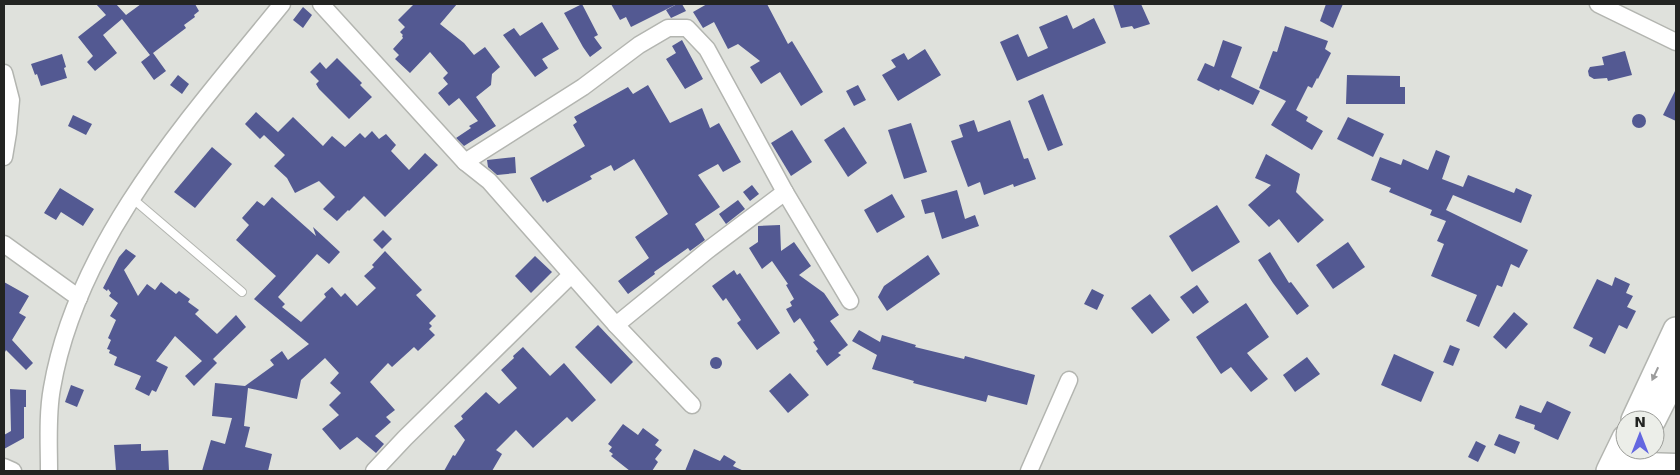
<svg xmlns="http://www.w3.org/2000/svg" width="1680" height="475" font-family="'DejaVu Sans',sans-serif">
<rect width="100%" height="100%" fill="#dfe1dc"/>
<g fill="#535992">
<path d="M96 4H116L126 15 141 4H195L199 11 194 15 195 17 184 25 186 28 153 53 166 71 154 80 141 62 150 55 122 19 103 35 117 53 95 71 87 62 93 56 78 37 106 15Z"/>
<path d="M414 4H457L440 24 464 43 474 55 485 47 500 67 492 74 491 85 476 97 496 126 464 146 456 138 471 128 469 126 478 121 459 98 449 106 438 93 448 84 443 78 448 73 430 52 410 73 395 59 399 55 393 49 403 38 402 36 403 35 400 32 405 27 398 20Z"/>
<path d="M582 4 598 35 594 37 602 48 590 57 583 47 564 13Z"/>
<path d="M611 4H677L631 27 626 17 620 20Z"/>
<path d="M677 4H682L686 11 671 18 666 10Z"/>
<path d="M707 4H767L788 44 792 41 823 92 801 106 780 72 761 84 750 67 760 61 738 44 728 49 714 22 703 28 693 12Z"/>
<path d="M1113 4H1141L1150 24 1134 29 1132 26 1121 28Z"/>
<path d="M1326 4H1343L1333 28 1320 21Z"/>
<path d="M303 7 312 15 303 28 293 20Z"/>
<path d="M1067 15 1073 29 1094 18 1106 43 1017 81 1000 42 1018 34 1028 57 1048 48 1039 27Z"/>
<path d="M542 22 559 49 542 59 548 68 535 77 503 35 514 28 520 36Z"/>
<path d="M1285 26 1328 41 1325 49 1331 53 1318 79 1317 78 1312 88 1308 86 1296 110 1308 117 1306 121 1323 131 1312 150 1271 125 1286 101 1259 88 1273 51 1277 52Z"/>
<path d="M682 40 703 79 685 89 666 59 676 53 672 46Z"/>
<path d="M1223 40 1242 47 1231 77 1260 91 1253 105 1220 89 1219 91 1197 80 1205 63 1214 67Z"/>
<path d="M925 49 941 75 898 101 882 75 896 67 891 60 904 53 908 60Z"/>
<path d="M1625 51 1632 75 1608 81 1607 78 1594 79 1589 76 1588 71 1590 67 1604 65 1602 57Z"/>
<path d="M62 54 66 67 64 68 67 78 41 86 37 74 35 75 31 64Z"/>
<path d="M337 58 362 83 360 85 372 97 349 119 319 89 316 84 319 81 310 72 320 62 326 69Z"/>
<path d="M178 75 189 84 182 94 170 85Z"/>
<path d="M1347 75 1400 76V87H1405V104H1346Z"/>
<path d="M648 85 670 123 702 108 710 128 719 123 741 162 723 172 718 164 698 175 720 207 695 224 705 240 690 251 688 248 654 272 655 274 628 294 618 281 649 258 635 237 668 214 634 159 614 171 611 165 590 176 592 179 547 203 545 200 543 202 530 178 585 146 573 125 577 122 574 117 628 87 633 94Z"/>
<path d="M858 85 866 100 854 106 846 91Z"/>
<path d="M1676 89V121L1663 115Z"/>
<path d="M1043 94 1063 145 1048 151 1028 101Z"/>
<path d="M256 112 278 132 293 117 323 146 332 136 345 147 360 133 365 138 372 131 379 139 386 134 396 145 391 151 409 170 425 153 438 165 385 217 364 196 349 211 348 210 337 221 323 209 335 197 319 181 295 193 287 178 274 166 285 155 264 135 260 139 245 124Z"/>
<circle cx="1639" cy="121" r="7"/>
<path d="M73 115 92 124 86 135 68 126Z"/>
<path d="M1348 117 1384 134 1373 157 1337 139Z"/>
<path d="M974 120 978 132 1010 120 1024 159 1028 158 1036 179 1014 187 1013 184 984 195 980 182 968 187 951 141 963 137 959 125Z"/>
<path d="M911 123 927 172 904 179 888 130Z"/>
<path d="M844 127 867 163 848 177 824 140Z"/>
<path d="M792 130 812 162 791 176 771 143Z"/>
<path d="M212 147 232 164 195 208 174 192Z"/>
<path d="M1436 150 1450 156 1442 179 1463 187 1468 175 1514 193 1516 188 1532 195 1521 223 1453 195 1446 210 1528 250 1519 268 1511 264 1502 287 1497 285 1479 327 1466 321 1477 295 1431 276 1444 244 1437 241 1446 221 1430 215 1432 210 1389 192 1391 188 1371 180 1380 157 1401 165 1403 159 1428 170Z"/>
<path d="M1266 154 1300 174 1296 192 1324 220 1298 243 1279 219 1269 227 1248 205 1271 185 1255 178Z"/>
<path d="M515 157 516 173 497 175 488 167 487 160Z"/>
<path d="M752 185 759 194 750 201 743 192Z"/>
<path d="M60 188 94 209 83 226 61 212 56 220 44 213Z"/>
<path d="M957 190 965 219 975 215 979 226 942 239 934 212 925 214 921 200Z"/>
<path d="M892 194 905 217 877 233 864 210Z"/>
<path d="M272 197 316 236 313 227 340 252 329 264 317 254 278 297 285 304 282 307 301 322 326 297 324 294 332 287 341 297 345 293 357 306 376 288 364 276 374 267 372 265 385 251 422 290 416 295 436 316 429 323 432 326 429 329 435 335 418 351 414 347 392 367 388 363 370 382 395 410 386 417 391 422 375 436 384 444 376 453 357 437 340 450 322 429 339 415 329 405 341 393 330 383 339 373 325 358 301 380 297 399 248 388 244 426 250 427 245 447 272 454 268 471H202L211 440 225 444 232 418 212 416 215 383 245 386 274 365 270 360 282 351 288 360 309 344 254 299 276 276 236 240 249 225 242 218 257 201 264 206Z"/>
<path d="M738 200 745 209 726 224 719 214Z"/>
<path d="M1217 205 1240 242 1192 272 1169 236Z"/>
<path d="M780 225 781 251 794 242 811 266 799 275 824 293 839 315 830 321 848 345 838 353 841 355 827 366 816 351 818 349 813 342 815 341 800 318 794 323 786 309 792 306 790 302 794 299 786 285 788 284 772 261 762 269 749 248 758 242V226Z"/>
<path d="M383 230 392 239 382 249 373 240Z"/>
<path d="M1348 242 1365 267 1333 289 1316 265Z"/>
<path d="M126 249 136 256 124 270 138 296 147 284 155 290 161 282 176 294 179 291 190 299 188 302 199 310 195 314 217 334 236 315 246 327 213 359 217 363 194 386 185 376 202 361 175 336 156 361 168 367 156 392 152 390 149 396 135 389 141 376 114 365 117 357 109 353 110 350 107 349 111 340 108 338 116 320 110 316 118 303 109 296 111 293 108 289 107 291 103 288 119 257Z"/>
<path d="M1270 252 1289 283 1291 282 1309 306 1297 315 1273 283 1258 260Z"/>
<path d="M928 255 940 274 887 311 878 297 884 286Z"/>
<path d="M535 256 552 272 531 293 515 276Z"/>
<path d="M734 270 737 275 740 273 780 333 757 350 737 323 741 320 726 298 723 301 712 286Z"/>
<path d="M1615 277 1630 284 1626 293 1633 296 1627 307 1636 311 1627 329 1619 325 1605 354 1589 346 1593 338 1573 328 1597 279 1612 286Z"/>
<path d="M4 282 29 296 19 313 26 317 12 340 33 363 26 370 6 350 4 354Z"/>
<path d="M1197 285 1209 302 1193 314 1180 297Z"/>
<path d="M1092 289 1104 295 1097 310 1084 304Z"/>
<path d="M1150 294 1170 320 1152 334 1131 308Z"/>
<path d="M1246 303 1269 337 1247 353 1268 379 1251 392 1231 367 1221 374 1196 337Z"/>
<path d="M1514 312 1528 324 1506 349 1493 337Z"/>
<path d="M598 325 633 362 611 384 575 347Z"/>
<path d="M859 330 880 342 882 335 916 345 915 347 964 359 965 356 1035 375 1027 405 988 395 986 402 913 383 914 381 872 369 877 355 852 341Z"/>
<path d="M1450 345 1460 349 1453 366 1443 362Z"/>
<path d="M523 347 550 376 564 363 596 400 572 422 567 417 533 448 516 430 496 450 502 454 492 471H444L453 455 455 456 465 440 454 426 463 419 461 416 486 392 499 404 517 388 501 370 514 358 513 356Z"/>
<path d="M1394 354 1434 372 1421 402 1381 385Z"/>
<circle cx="716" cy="363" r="6"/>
<path d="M1307 357 1320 374 1295 392 1283 375Z"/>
<path d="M790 373 809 395 788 413 769 391Z"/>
<path d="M71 385 84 390 77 407 65 402Z"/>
<path d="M10 389 26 390V407H24V438L4 449V435L11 431Z"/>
<path d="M1547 401 1571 412 1558 440 1534 429 1535 425 1515 418 1520 405 1541 413Z"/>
<path d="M623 424 638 435 643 428 659 440 655 445 662 450 655 459 658 462 652 471H630L611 456 613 454 609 451 612 447 608 444Z"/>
<path d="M1499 434 1520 442 1515 454 1494 445Z"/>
<path d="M1476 441 1486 446 1478 462 1468 457Z"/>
<path d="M141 444V451L168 450 169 471H116L114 445Z"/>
<path d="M694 449 720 461 724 455 736 462 733 466 744 471H685Z"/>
</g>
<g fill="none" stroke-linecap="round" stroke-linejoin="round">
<defs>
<path id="lane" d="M133 199 242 292"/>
<g id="street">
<path d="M321 4 465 162 489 181 616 325 692 405"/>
<path d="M1598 4 1676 42"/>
<path d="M4 73 11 100 8 133 4 157"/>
<path d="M465 162 583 87 639 45 668 28H687L707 49 785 192 850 301"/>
<path d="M4 244 79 298"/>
<path d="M616 325 708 250 785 192"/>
<path d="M4 467 13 471"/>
<path d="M49 471C49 444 47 415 52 388 77 241 191 116 282 4"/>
<path d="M374 471 405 438 571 275"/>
<path d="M1029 471 1069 380"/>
</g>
<path id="secondary" d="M1613 463 1676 465"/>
<g id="primary">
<path d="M1634 420 1676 330"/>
<path d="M1653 420 1676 374"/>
<path d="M1609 471 1625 438"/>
</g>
</defs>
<use href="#lane" stroke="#b3b5b0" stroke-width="10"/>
<use href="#street" stroke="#b3b5b0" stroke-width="19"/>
<use href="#secondary" stroke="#b3b5b0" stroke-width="25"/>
<use href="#primary" stroke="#b3b5b0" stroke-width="28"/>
<use href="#lane" stroke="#fff" stroke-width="8"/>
<use href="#street" stroke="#fff" stroke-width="16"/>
<use href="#secondary" stroke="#fff" stroke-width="22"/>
<use href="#primary" stroke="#fff" stroke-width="25"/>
</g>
<defs><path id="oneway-solid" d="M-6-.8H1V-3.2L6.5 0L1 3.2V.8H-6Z" transform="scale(1.25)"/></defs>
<use fill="#9c9c9c" href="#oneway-solid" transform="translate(1655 374) rotate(115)"/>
<rect width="1680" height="475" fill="none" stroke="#232422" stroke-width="10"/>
<g transform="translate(1640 435)"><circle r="24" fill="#eceee9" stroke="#9c9d99"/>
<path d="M0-4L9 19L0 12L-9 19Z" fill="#6367e0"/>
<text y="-8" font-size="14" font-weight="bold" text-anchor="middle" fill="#232422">N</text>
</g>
</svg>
